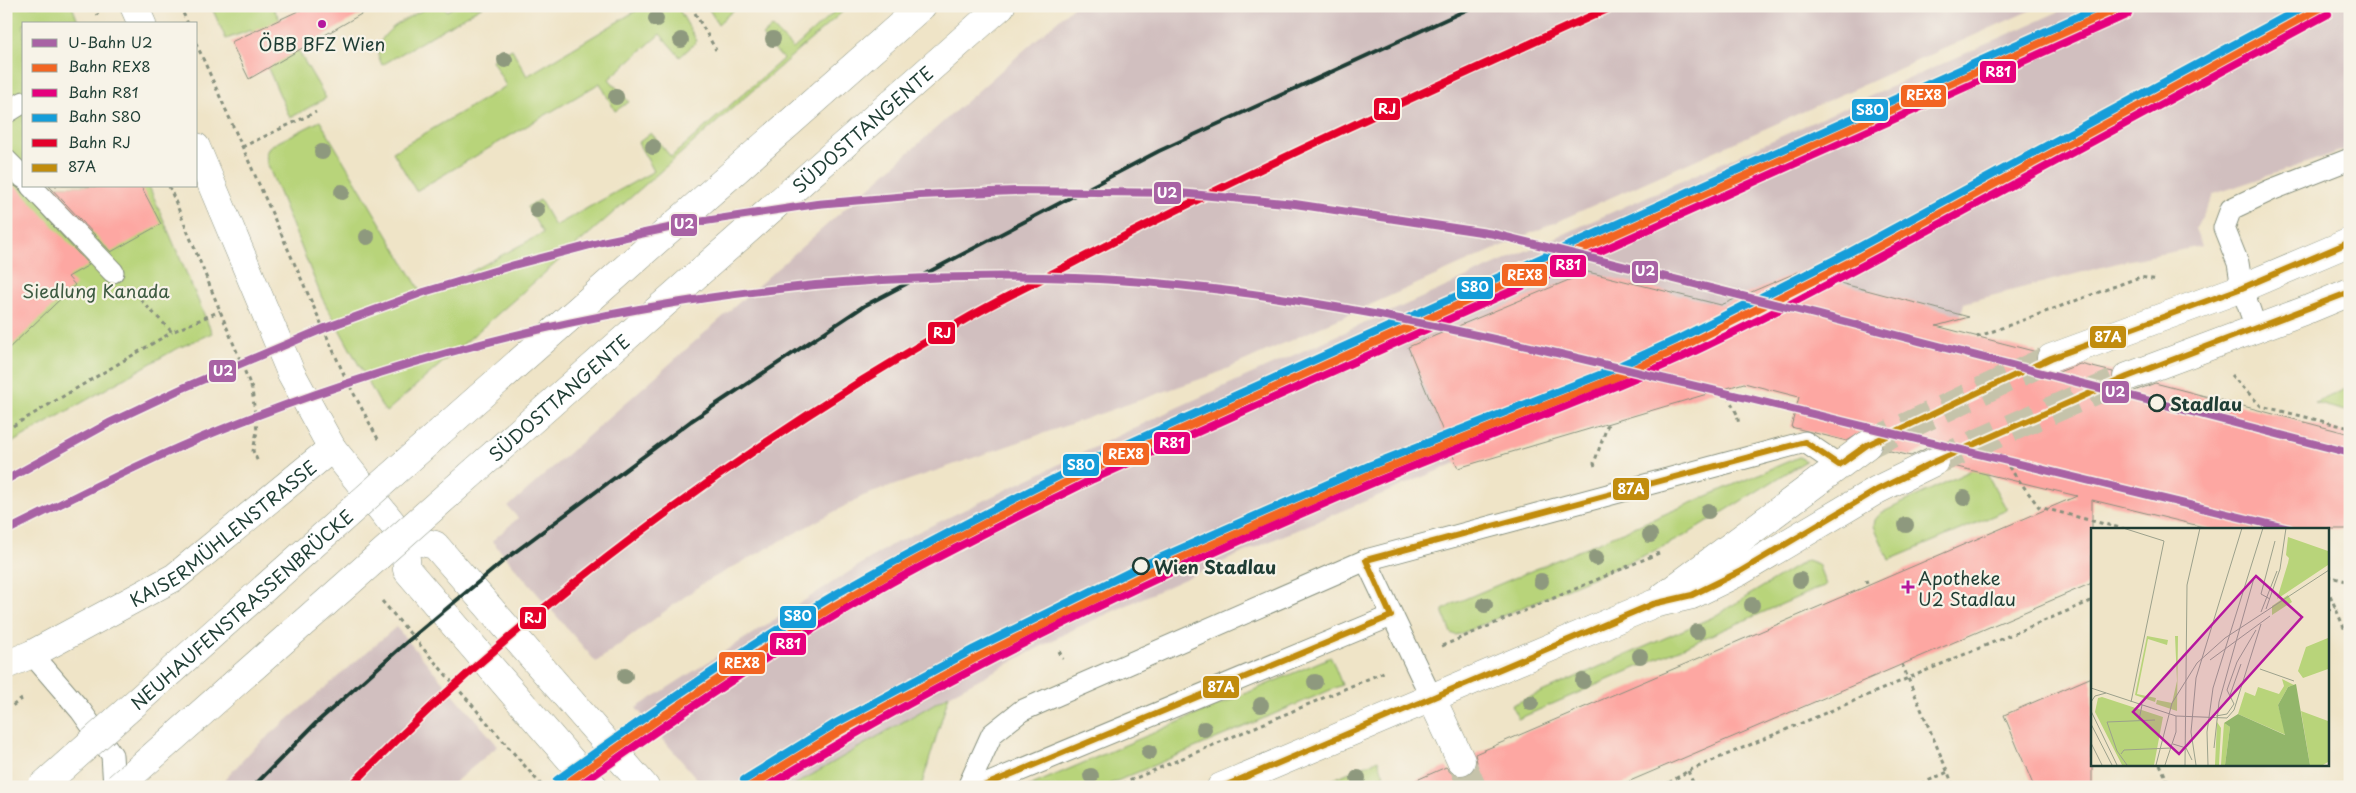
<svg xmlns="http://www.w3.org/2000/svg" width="2356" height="793" font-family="'Playpen Sans',sans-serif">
<rect width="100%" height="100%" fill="#f7f3e8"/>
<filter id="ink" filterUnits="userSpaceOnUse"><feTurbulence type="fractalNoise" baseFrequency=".02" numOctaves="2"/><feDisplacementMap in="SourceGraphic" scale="10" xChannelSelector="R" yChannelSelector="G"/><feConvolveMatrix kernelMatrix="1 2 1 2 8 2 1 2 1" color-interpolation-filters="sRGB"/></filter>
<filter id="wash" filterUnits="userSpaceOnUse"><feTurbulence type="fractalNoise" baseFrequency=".0096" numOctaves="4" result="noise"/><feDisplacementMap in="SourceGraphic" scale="20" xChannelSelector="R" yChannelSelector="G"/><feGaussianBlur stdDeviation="1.12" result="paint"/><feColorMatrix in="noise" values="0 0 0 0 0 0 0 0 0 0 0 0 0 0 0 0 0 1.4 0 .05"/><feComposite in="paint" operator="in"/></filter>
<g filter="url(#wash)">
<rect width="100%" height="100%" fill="#efe4c7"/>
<g fill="#d1bfbf">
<path d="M1074 6H2040L1215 374 863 496 702 584 596 662 492 541 518 518 508 507Z"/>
<path d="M2071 6H2350V148L2214 194 2195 230 2202 246 2125 261 1964 303 1961 315 1847 285 1773 326 1456 463 1249 550 1076 628 949 695 791 787H704L636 708 891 545 1176 408Z"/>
<path d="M396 627 498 746 449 787H218L252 750Z"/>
</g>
<g fill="#b8d47a" stroke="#6c8857">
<path d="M6 6H72L79 24H24V186H149L212 333 174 350 6 446Z"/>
<path d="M211 6H272L326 98 290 118 251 30 226 39Z"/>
<path d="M430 6H444L447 11 455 6H483L382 65C381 62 378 57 378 54 377 29 413 16 430 6Z"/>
<path d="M644 6H677L697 41 680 57 660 34 609 79 629 102 615 111 600 83 416 191 393 152 506 86 492 60 512 49 527 76Z"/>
<path d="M707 6H738L718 24Z"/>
<path d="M841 6H849L386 412 382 407 322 298 267 163 266 153 270 146 320 121 424 297 543 233 527 207 540 200 555 226 654 171 638 143 651 133 671 157 783 59 762 36 772 27 793 49Z"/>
<path d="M2350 387V412L2315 403Z"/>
<path d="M1799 457 1806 461 1686 535 1652 552 1460 634 1455 635 1451 633 1443 613V610L1453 604Z"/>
<path d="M1974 469 1987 474 2007 510 1889 560 1874 526 1875 520 1881 513Z"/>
<path d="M1807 560 1818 564 1826 585 1518 719 1512 705 1713 617Z"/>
<path d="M1331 657 1342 685 1103 787H1027Z"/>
<path d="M949 695 921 787H791Z"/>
<path d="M1378 760 1384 775 1357 787H1314Z"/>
</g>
<g id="blocks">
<g fill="#fda7a2">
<path d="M309 6H375L249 79 231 42Z"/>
<path d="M6 186H15L19 189 89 265 68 277 75 285 6 351Z"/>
<path d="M49 186H141L161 224 111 252Z"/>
<path d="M1588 272 1721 305 1798 272 1969 317 1936 326 2037 352V364L2041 370 2048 373H2056L2080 364 2113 372V383L2117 389 2124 392H2132L2155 383 2350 434V529H2212L2092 500V583L1616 787H1401L1446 767 1452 774 1460 777 1467 775 1474 770 1477 762 1475 754 2077 496 1949 465 1948 455 1942 449 1936 447 1927 448 1911 456 1882 449 1880 436 1873 431 1865 430 1847 441 1791 427 1799 397 1744 383 1458 468 1408 347Z"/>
<path d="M2092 677V787H2034L2004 715Z"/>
</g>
</g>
</g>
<g filter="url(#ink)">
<use href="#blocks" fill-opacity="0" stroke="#87907e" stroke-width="1"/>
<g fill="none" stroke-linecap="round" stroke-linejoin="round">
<path stroke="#c5c3aa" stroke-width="28" stroke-dasharray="28 14" stroke-linecap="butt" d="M1461 761 1472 787"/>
<g stroke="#c5c3aa" stroke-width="28" stroke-dasharray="28 14" stroke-linecap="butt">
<path d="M1867 445 2051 358"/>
<path d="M1934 462 2127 377"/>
</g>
<defs>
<g id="service">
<path d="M6 113 24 102"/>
<path d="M6 160 24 178"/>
<path d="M31 186 113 272"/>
<path d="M2256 328 2242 288 2238 263 2224 228 2231 209 2271 190 2350 159"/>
<path d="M1366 560 1432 699"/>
<path d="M32 654 81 711 112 755 114 787"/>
<path d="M968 787 992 734 1021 711 1366 560 1805 442 1839 465"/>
<path d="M980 787 1391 616"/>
</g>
<g id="minor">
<path id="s1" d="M6 665 32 654 175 577 332 448"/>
<path d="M1432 699 1461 761"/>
</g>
<g id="tertiary">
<path d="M134 6 142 24"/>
<path d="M196 147 291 373 332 448 404 538 407 570 594 787"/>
<path d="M2051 358 2242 288 2350 242"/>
<path d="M2127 377 2309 309 2350 292"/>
<path d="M404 538 435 545 645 787"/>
<path d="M1664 596 1867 445"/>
<path d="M1221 787 1653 604 1692 595 1739 572 1877 490 1934 462"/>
</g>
<g id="motorway">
<path d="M441 431 922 6"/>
<path id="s2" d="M476 470 1001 6"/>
</g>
</defs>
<use href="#service" stroke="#87907e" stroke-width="23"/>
<use href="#minor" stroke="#87907e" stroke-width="29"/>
<use href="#tertiary" stroke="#87907e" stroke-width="29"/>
<use href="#motorway" stroke="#87907e" stroke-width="29"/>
<g stroke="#87907e" stroke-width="3" stroke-dasharray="4 4" stroke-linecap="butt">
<path d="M94 6 98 15"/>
<path d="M180 6 188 24"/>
<path d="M691 6 716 50"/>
<path d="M196 43 345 377 378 439"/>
<path d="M242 147 316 112"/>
<path d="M169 186 252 389 257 431 253 451 258 462"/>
<path d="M135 294 172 332 220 311"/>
<path d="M1977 337 2140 277 2158 280"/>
<path d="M2231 375 2261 406 2350 428"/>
<path d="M1724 389 1737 414 1739 425"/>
<path d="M6 430 172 332"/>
<path d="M1999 454 2039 507 2124 529"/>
<path d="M1595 466 1594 463 1608 424"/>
<path d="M2327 576 2350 582"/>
<path d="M1866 580 1868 586"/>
<path d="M2327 588 2350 642"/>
<path d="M382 601 543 787"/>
<path d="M2327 611 2335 607"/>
<path d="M1442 646 1659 553"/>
<path d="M1059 651 1063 659"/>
<path d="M1902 664 1954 787"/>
<path d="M6 710 22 699"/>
<path d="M2160 764 2170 787"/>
<path d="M1688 771 1695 787"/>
<path d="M1115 787 1384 672"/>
<path d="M1662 787 1688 771 2091 601 2092 604"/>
<path d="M1914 787 1948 772"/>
<path d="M2150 787 2166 779"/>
</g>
<use href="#service" stroke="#fff" stroke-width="21"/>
<use href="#minor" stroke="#fff" stroke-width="28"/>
<use href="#tertiary" stroke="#fff" stroke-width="28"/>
<use href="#motorway" stroke="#fff" stroke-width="28"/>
<path stroke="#1f3d34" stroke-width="4" d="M253 787 316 723 408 641 507 558 691 421 864 306 1159 151 1475 6"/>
<defs>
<g id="motorway-bridge">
<path id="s3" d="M41 787 441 431"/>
<path d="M118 787 476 470"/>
</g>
</defs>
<use href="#motorway-bridge" stroke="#87907e" stroke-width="29" stroke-linecap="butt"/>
<use href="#motorway-bridge" stroke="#fff" stroke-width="28"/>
<defs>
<g id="bus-1">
<path d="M981 787 1391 616 1366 560 1805 442 1839 465 1867 445 2051 358 2242 288 2350 242"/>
<path d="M1222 787 1653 604 1692 595 1739 572 1877 490 1934 462 2127 377 2350 292"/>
</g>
</defs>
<use href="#bus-1" stroke="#f7f3e8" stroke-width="10"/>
<use href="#bus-1" stroke="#c18c0d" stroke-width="6"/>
<defs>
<g id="rail-1">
<path d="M562 787C651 723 741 661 836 605 918 556 1003 514 1089 471L2123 6"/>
<path d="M749 787 840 731 978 657 1150 572 1374 473 1605 382 1680 348 1854 260 2324 6"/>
</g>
<g id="rail-2">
<path d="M577 787C675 717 774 650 878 590 948 550 1021 515 1093 479L2128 14"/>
<path d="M766 787C960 667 1168 570 1377 481 1477 439 1579 404 1678 359 1776 314 1871 261 1966 210 2086 144 2207 79 2328 14"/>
</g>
<g id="rail-3">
<path d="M557 780C646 716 736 653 831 597 914 549 999 506 1085 463L2102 6"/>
<path d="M744 780 836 723 974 649 1146 564 1371 465 1602 374 1676 340 1850 252 2305 6"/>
</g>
<path id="rail-4" d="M350 787C527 603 750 441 971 316 1008 295 1047 277 1084 257 1258 167 1436 86 1614 6"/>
</defs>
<use href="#rail-1" stroke="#f7f3e8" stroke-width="11"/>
<use href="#rail-2" stroke="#f7f3e8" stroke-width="11"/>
<use href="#rail-3" stroke="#f7f3e8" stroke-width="11"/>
<use href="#rail-4" stroke="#f7f3e8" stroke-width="11"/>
<use href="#rail-1" stroke="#f26522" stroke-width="8"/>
<use href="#rail-2" stroke="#e5007d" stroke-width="8"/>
<use href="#rail-3" stroke="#159dd9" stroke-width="8"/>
<use href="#rail-4" stroke="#e4002b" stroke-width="8"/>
<defs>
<g id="metro-1">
<path d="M6 480 111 422 183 388 325 328 424 292 514 265 602 242 692 223 817 204 920 195 1015 191 1180 193 1295 204 1494 234 1819 315 2350 453"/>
<path d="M6 531C77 496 147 459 220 430 491 321 783 267 1075 278 1272 285 1466 331 1657 377 1868 426 2078 479 2289 529"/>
</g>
</defs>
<use href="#metro-1" stroke="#f7f3e8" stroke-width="11"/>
<use href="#metro-1" stroke="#a862a4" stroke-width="8"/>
</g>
<g fill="#8e997e">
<circle cx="656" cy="19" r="8"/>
<circle cx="773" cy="39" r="8"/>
<circle cx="681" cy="40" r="8"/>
<circle cx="505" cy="60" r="8"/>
<circle cx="616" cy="97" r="8"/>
<circle cx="653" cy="147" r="8"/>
<circle cx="322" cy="152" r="8"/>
<circle cx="342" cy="192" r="8"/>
<circle cx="537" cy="210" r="8"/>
<circle cx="367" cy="237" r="8"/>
<circle cx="1964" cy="498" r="8"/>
<circle cx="1708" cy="511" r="8"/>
<circle cx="1906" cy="525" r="8"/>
<circle cx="1650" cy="535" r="8"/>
<circle cx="1596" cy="558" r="8"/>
<circle cx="1800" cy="580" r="8"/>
<circle cx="1541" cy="581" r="8"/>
<circle cx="1485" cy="605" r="8"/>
<circle cx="1752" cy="605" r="8"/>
<circle cx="1697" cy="632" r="8"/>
<circle cx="1640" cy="656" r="8"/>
<circle cx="625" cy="676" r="8"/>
<circle cx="1583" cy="681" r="8"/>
<circle cx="1315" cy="682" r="8"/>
<circle cx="1531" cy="703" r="8"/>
<circle cx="1261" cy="705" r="8"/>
<circle cx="1204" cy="729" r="8"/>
<circle cx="1149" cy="752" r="8"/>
<circle cx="1091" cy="776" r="8"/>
<circle cx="1358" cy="778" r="8"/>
</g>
</g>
<g fill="#b5179e" stroke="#f7f3e8" stroke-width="2">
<circle cx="322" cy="24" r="5"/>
<path d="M1905.5 579.5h5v5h5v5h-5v5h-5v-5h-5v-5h5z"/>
</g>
<g fill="#f7f3e8" stroke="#1f3d34" stroke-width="2.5">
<circle cx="2157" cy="403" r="8"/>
<circle cx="1141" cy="566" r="8"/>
</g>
<g text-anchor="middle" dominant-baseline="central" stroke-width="4.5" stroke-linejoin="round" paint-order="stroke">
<g font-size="18" fill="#1f3d34" stroke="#f7f3e8">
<text x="322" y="43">ÖBB BFZ Wien</text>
<text x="1918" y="577" text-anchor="start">Apotheke<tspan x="1918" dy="21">U2 Stadlau</tspan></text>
</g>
<g font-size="18" fill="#1f3d34" stroke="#f7f3e8">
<text stroke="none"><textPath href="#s2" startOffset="515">SÜDOSTTANGENTE</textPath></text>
<text stroke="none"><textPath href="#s2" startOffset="110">SÜDOSTTANGENTE</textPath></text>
<text stroke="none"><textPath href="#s1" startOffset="255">KAISERMÜHLENSTRASSE</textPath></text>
<text stroke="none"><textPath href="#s3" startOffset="268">NEUHAUFENSTRASSENBRÜCKE</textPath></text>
</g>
<g font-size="18" fill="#3e5b42" stroke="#f7f3e8">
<text x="96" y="290">Siedlung Kanada</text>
</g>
<g font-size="18" font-weight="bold" fill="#1f3d34" stroke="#f7f3e8" text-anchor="start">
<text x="2170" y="403">Stadlau</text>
<text x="1154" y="566">Wien Stadlau</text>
</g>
</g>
<g transform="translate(2091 528)">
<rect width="238" height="238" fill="#efe4c7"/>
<path d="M197 9 237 23V37L186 71 197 35 198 30 195 27ZM197 67 201 74 181 87V78ZM56 108 77 112 76 117 57 111 46 166 65 170 64 174 44 167ZM84 108H87L86 183 65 176 66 172 81 175 86 153ZM237 110V141L212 150 207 143 215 119ZM191 151 203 157 197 159 187 177 195 207 147 186 154 164 164 168 167 159 188 166 193 158ZM11 169 72 189 63 237H31L4 184 7 170ZM210 183 237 193V234L232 237H219ZM126 194 130 200 128 237H124ZM133 195 139 199 134 237H130Z" fill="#b8d47a"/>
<path d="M205 156 219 237H134L139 199 133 195 147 186 194 207 187 177 197 159Z" fill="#92b66a"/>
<path fill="none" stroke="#9ca18c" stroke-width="1" d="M32 0 73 13 40 174M179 71 170 66 184 13M175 81 189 41 195 0M170 84 186 43M119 132 179 88M169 141 203 153M0 160 85 188 136 190 143 182 170 96M138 170 150 136M0 174 4 168 15 165M143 176 136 162 146 134 165 102M0 183 26 237M125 188 136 186 143 176M48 192 51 177M0 196 21 237M0 215 11 237M82 216 95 220 101 232M123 220 128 174 163 50M30 226 33 222 80 220M36 237 26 223 16 194 64 192M65 237 81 175 106 135 134 110 238 42M74 237 85 204V188M94 237 96 57 109 0M105 237 100 204 105 150 151 0M117 237 116 204 122 160 172 0"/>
<path fill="#b5179e" fill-opacity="0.15" stroke="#b5179e" stroke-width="2.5" d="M165 48 211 89 88 226 42 184Z"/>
<rect width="238" height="238" fill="none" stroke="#1f3d34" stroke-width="2.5"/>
</g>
<g stroke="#f7f3e8" stroke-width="2">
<rect x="1979" y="60" width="38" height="24" rx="5" fill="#e5007d"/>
<rect x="1900" y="84" width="47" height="24" rx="5" fill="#f26522"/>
<rect x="1373" y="97" width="28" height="24" rx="5" fill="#e4002b"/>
<rect x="1851" y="98" width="38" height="24" rx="5" fill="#159dd9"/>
<rect x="1153" y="181" width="29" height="24" rx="5" fill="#a862a4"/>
<rect x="670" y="213" width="28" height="24" rx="5" fill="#a862a4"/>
<rect x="1549" y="254" width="38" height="24" rx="5" fill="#e5007d"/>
<rect x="1631" y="260" width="28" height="24" rx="5" fill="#a862a4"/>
<rect x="1501" y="263" width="47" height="24" rx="5" fill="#f26522"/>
<rect x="1456" y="276" width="38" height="24" rx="5" fill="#159dd9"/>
<rect x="927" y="321" width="29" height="24" rx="5" fill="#e4002b"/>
<rect x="2089" y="325" width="38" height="24" rx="5" fill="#c18c0d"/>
<rect x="208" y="359" width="29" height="24" rx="5" fill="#a862a4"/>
<rect x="2101" y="380" width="29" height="24" rx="5" fill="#a862a4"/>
<rect x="1153" y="431" width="38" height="24" rx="5" fill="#e5007d"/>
<rect x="1102" y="442" width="48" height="24" rx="5" fill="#f26522"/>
<rect x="1062" y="453" width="38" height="24" rx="5" fill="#159dd9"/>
<rect x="1612" y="477" width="38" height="24" rx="5" fill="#c18c0d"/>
<rect x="779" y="605" width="38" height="24" rx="5" fill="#159dd9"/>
<rect x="519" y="606" width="28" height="24" rx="5" fill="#e4002b"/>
<rect x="769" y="632" width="38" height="24" rx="5" fill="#e5007d"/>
<rect x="718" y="651" width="48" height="24" rx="5" fill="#f26522"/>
<rect x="1202" y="675" width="38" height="24" rx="5" fill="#c18c0d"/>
</g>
<g font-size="14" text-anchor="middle" font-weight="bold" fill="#fff">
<text x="1998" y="77">R81</text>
<text x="1924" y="100">REX8</text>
<text x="1387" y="114">RJ</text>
<text x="1870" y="115">S80</text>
<text x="1167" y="198">U2</text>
<text x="684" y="229">U2</text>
<text x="1568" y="270">R81</text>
<text x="1645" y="276">U2</text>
<text x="1525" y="280">REX8</text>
<text x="1475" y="292">S80</text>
<text x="942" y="338">RJ</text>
<text x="2108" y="342">87A</text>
<text x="223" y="376">U2</text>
<text x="2115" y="397">U2</text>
<text x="1172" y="448">R81</text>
<text x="1126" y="459">REX8</text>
<text x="1081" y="470">S80</text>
<text x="1631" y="494">87A</text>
<text x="798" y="621">S80</text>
<text x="533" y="623">RJ</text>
<text x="788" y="649">R81</text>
<text x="742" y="668">REX8</text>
<text x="1221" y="692">87A</text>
</g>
<rect width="2356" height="793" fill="none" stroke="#f7f3e8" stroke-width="25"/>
<rect x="22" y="22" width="175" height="165" fill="#f7f3e8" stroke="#a1aaa0"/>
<rect x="32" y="39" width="25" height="8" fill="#a862a4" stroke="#a1aaa0"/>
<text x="68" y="48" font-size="15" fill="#1f3d34">U-Bahn U2</text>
<rect x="32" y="64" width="25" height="8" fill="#f26522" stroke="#a1aaa0"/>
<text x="68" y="72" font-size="15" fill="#1f3d34">Bahn REX8</text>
<rect x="32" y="89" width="25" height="8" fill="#e5007d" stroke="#a1aaa0"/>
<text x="68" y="98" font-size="15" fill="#1f3d34">Bahn R81</text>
<rect x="32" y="114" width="25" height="8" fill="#159dd9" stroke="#a1aaa0"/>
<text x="68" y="122" font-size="15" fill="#1f3d34">Bahn S80</text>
<rect x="32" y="139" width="25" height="8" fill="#e4002b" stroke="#a1aaa0"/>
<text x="68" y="148" font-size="15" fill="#1f3d34">Bahn RJ</text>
<rect x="32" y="164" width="25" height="8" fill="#c18c0d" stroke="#a1aaa0"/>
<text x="68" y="172" font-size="15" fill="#1f3d34">87A</text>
</svg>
